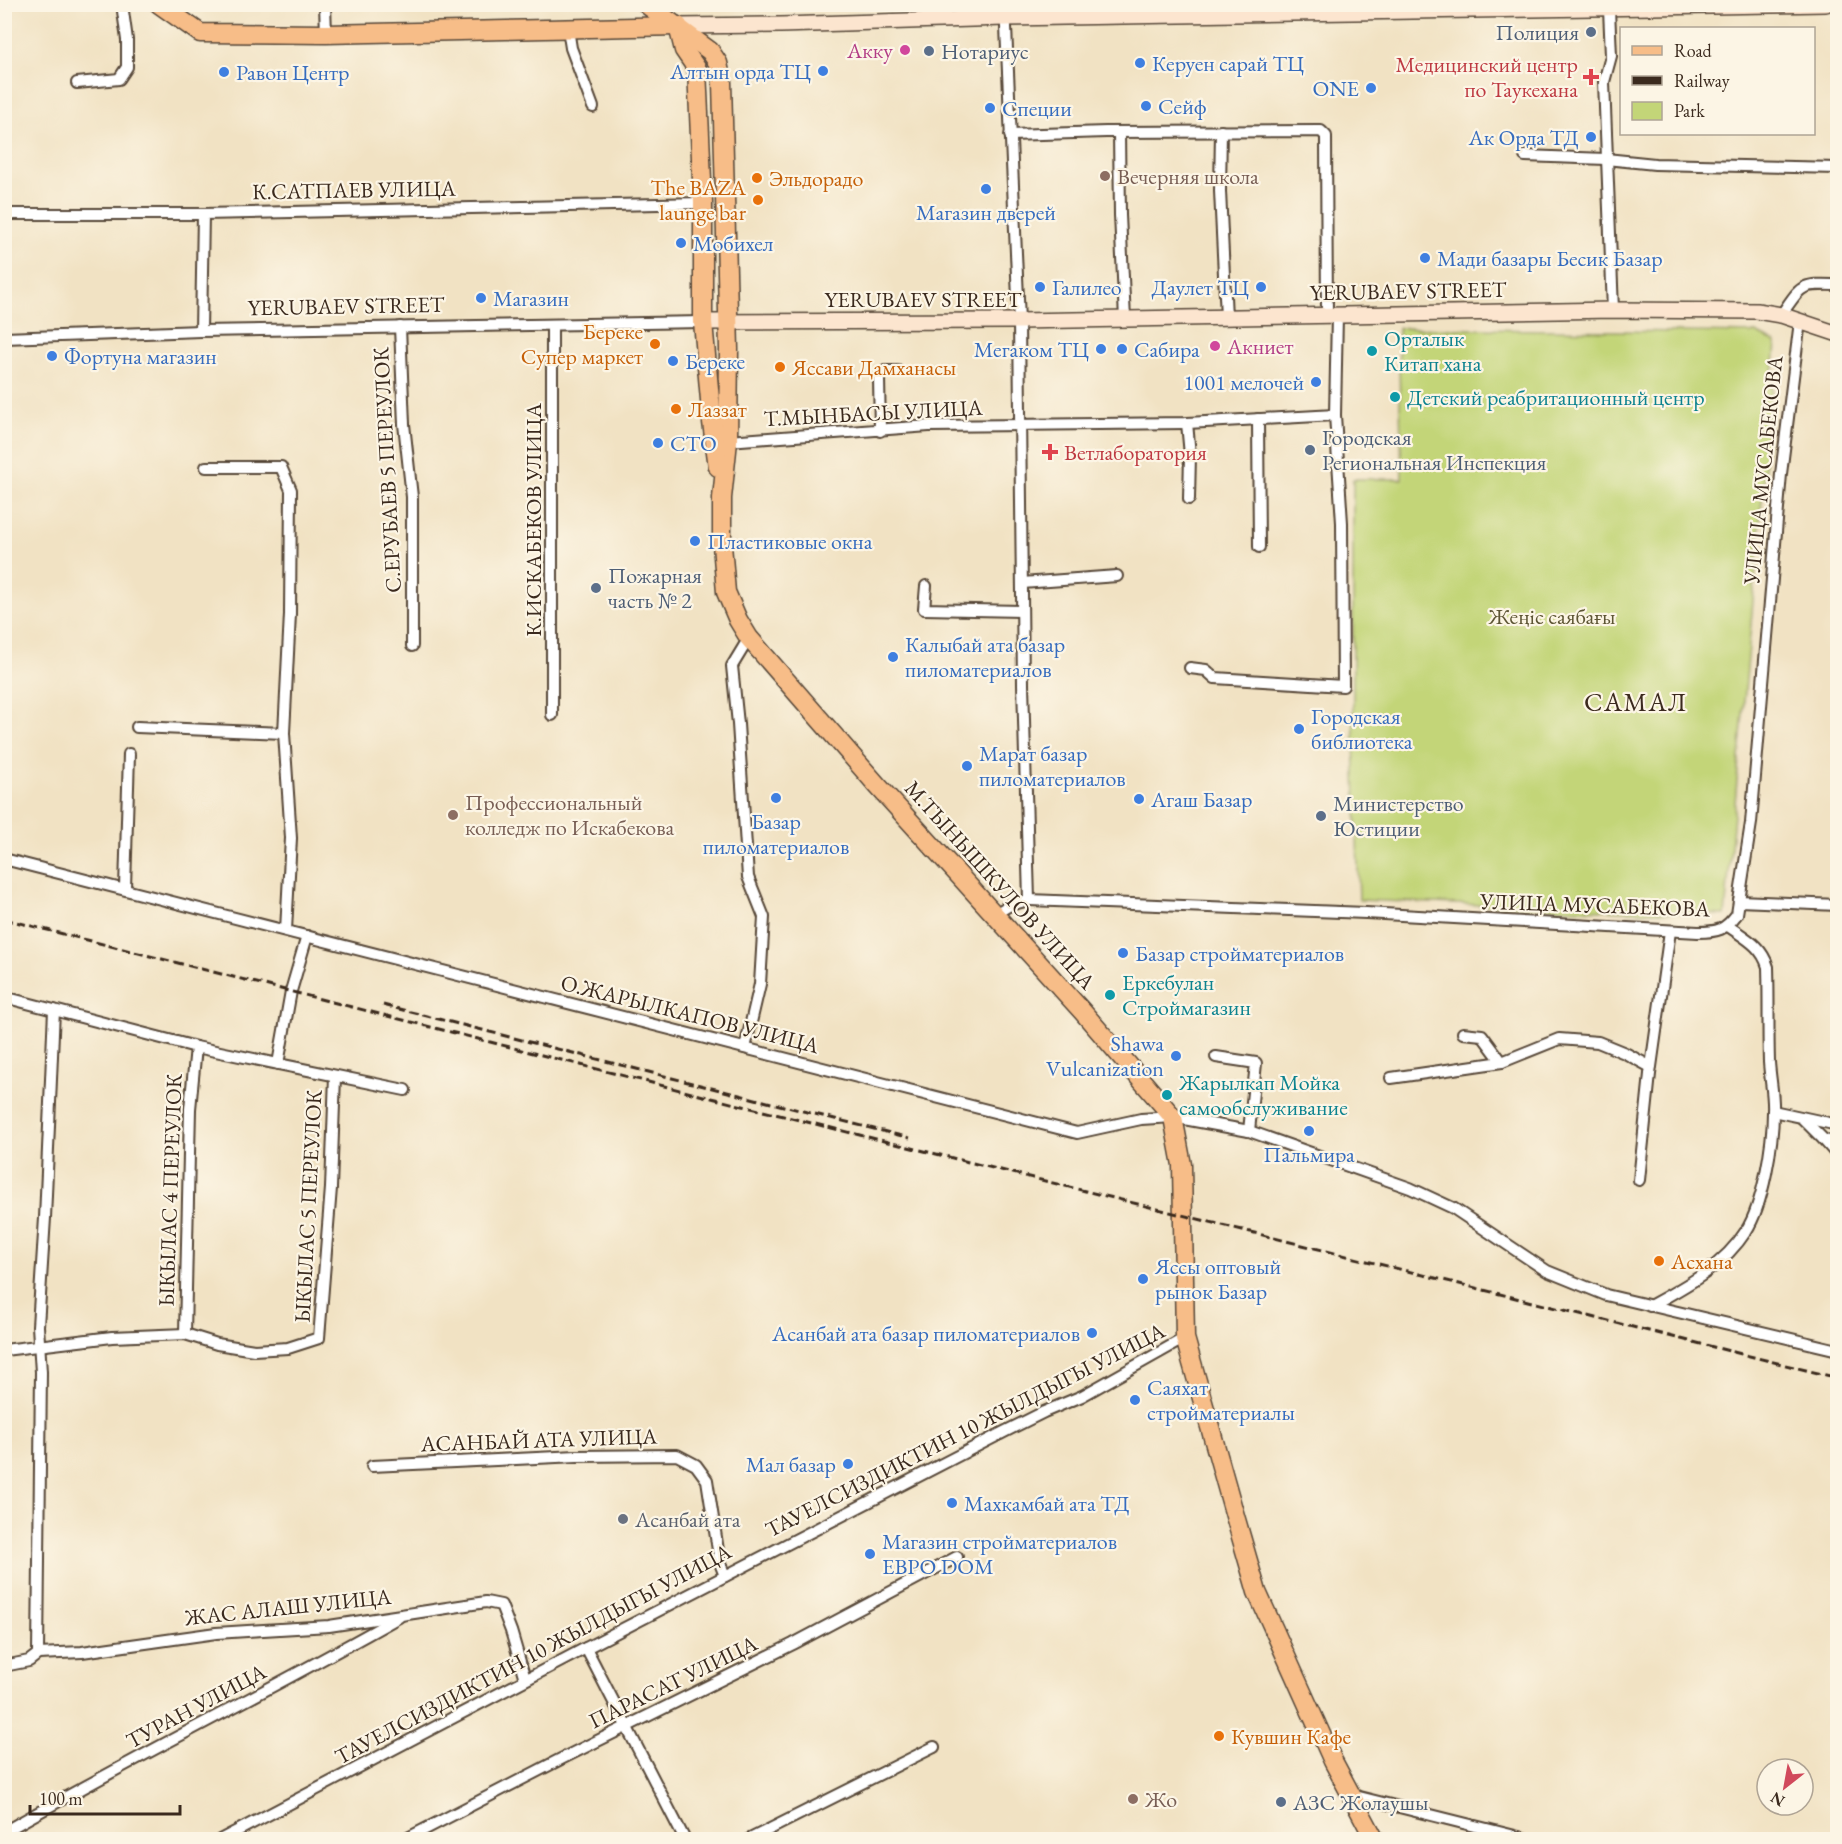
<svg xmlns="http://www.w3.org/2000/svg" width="1842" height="1844" font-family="'EB Garamond',serif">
<rect width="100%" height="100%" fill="#fcf5e5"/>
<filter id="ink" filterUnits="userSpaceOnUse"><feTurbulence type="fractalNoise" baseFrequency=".0167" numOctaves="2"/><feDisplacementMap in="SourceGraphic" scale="12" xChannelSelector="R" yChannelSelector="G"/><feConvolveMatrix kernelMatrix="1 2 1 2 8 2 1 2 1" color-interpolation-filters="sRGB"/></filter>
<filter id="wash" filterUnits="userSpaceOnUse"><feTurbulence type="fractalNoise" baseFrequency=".008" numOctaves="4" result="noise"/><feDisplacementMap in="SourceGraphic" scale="24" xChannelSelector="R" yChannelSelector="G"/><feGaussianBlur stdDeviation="1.35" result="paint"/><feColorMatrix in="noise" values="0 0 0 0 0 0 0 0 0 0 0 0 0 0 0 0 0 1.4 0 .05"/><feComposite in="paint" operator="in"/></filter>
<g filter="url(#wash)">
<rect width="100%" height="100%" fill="#f1e2c3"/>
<path fill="#c3d578" stroke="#7f804b" stroke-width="1.5" d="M1398 328 1756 333 1776 343 1725 915 1359 900 1353 707V479H1402Z"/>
</g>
<g filter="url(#ink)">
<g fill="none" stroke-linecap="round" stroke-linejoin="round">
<defs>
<g id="street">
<path d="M325 4 326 34"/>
<path d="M1609 9 1611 56 1604 82 1613 310"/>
<path d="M568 29 571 48 593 107"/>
<path d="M77 83 119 79 127 67V40L122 4"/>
<path d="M1221 131 1220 191 1226 317"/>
<path d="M1119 132 1120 215 1125 319"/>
<path d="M1010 135 1106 132 1321 131 1326 136 1327 315"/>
<path d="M1525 156 1606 159 1655 164 1838 168"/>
<path d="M4 214H203L703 203"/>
<path d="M1781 315C1803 284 1799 284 1838 285"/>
<path d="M552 326V715"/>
<path d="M400 327 404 424 412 497V646"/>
<path d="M201 331 203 214"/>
<path d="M4 338 201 331 703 322"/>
<path d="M1258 419 1259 547"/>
<path d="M1187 423 1190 455 1189 499"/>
<path d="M880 431 879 378 885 371H898"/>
<path d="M728 441 929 426 1187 423 1335 415"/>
<path d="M206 467H281L291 490 290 614 284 733 291 838 286 930"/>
<path d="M1022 583 1117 576"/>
<path d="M926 586 924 609 1022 611"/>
<path d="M1190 668 1206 670 1215 678 1343 686 1342 523 1335 415 1337 315"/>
<path d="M137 727 284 733"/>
<path d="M4 859 1077 1133 1141 1119 1173 1117 1249 1131 1410 1188 1453 1208 1547 1271 1606 1295 1838 1350"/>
<path d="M125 888 129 754"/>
<path d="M1029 900 1366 913 1698 932C1718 932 1725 930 1737 914L1751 823 1781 474 1800 321"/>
<path d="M1739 901 1838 905"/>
<path d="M995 914 1010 905 1029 900 1023 684 1019 321 1005 4"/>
<path d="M4 997 196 1047 405 1090"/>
<path d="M1463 1033 1482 1035 1502 1062"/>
<path d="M745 1048 760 984 764 917 748 877 738 724 732 666 749 638"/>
<path d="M1216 1057 1256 1063 1249 1131"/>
<path d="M278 1064 291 991 307 936"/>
<path d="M1391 1078 1502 1062 1559 1039 1598 1042 1625 1053 1651 1067"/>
<path d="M1773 1111 1838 1125"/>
<path d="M1802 1118 1824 1140 1838 1143"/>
<path d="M1824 1140 1838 1156"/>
<path d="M1639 1180 1650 1074 1670 931"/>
<path d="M1650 1306C1686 1286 1723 1267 1746 1231 1763 1205 1773 1144 1773 1112 1774 1096 1770 1079 1769 1062 1768 1030 1769 998 1768 967 1762 946 1745 938 1728 926"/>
<path d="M185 1334 190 1109 196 1047"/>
<path d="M4 1350 112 1337 185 1334 217 1344 254 1350 288 1348 319 1338 331 1188 335 1076"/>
<path d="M372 1466 577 1456 677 1455 696 1465 707 1480 720 1563 725 1576"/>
<path d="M586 1648 685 1840"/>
<path d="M38 1654 41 1372 38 1326 45 1218 54 1010"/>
<path d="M4 1666 29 1661 38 1654 82 1652 216 1633 329 1626 486 1602 501 1605 511 1631 525 1679"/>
<path d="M1351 1795 1531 1840"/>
<path d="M4 1832C134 1757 269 1691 399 1617"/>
<path d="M220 1840 586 1648 1004 1432 1044 1412 1082 1396 1185 1338"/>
<path d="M404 1840 561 1759 793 1644 957 1557"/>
<path d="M748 1840 934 1747"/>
</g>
<g id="secondary">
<path d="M678 26 781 25 1005 18 1826 4"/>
<path d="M703 322 1019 321 1613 310 1757 311 1781 315 1838 334"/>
</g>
<g id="primary">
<path d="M159 4 200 33 326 34 678 26"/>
<path d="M646 4 710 51 718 63 722 82 729 349 728 441 722 498V545L726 592 738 620 749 638 877 785 1082 1011 1173 1117 1182 1165 1185 1338 1235 1516 1257 1592 1333 1761 1375 1840"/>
<path d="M678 26 684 50 697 69 703 203V322L712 422 718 467"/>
</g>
</defs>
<use href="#street" stroke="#564637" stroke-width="14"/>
<use href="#secondary" stroke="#564637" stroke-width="18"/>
<use href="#primary" stroke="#564637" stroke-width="21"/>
<use href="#street" stroke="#fff" stroke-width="10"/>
<use href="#secondary" stroke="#fce5cf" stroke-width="15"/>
<use href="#primary" stroke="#f7bd88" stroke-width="18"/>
<g stroke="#3b2a1e" stroke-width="3" stroke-dasharray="9 4.5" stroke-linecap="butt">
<path d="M4 919 743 1106 1838 1378"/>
<path d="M383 1005 910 1138"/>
</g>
</g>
</g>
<g fill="#5c6f8a" stroke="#fcf5e5" stroke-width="2">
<circle cx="1591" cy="32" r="6"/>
<circle cx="929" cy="51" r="6"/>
<circle cx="1310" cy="450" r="6"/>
<circle cx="596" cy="588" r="6"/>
<circle cx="1321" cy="816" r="6"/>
<circle cx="1281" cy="1802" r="6"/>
</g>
<g fill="#d1479c" stroke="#fcf5e5" stroke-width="2">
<circle cx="905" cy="50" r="6"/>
<circle cx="1215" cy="346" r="6"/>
</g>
<g fill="#3f7fe0" stroke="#fcf5e5" stroke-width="2">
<circle cx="1140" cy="63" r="6"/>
<circle cx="823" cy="71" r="6"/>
<circle cx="224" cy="72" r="6"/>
<circle cx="1371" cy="88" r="6"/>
<circle cx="1146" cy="106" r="6"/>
<circle cx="990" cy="108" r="6"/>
<circle cx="1591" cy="137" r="6"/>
<circle cx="986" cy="189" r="6"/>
<circle cx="681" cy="243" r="6"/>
<circle cx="1425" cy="258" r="6"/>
<circle cx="1040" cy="287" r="6"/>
<circle cx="1261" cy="287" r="6"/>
<circle cx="481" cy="298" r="6"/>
<circle cx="1101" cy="349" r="6"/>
<circle cx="1122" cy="349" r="6"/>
<circle cx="52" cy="356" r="6"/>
<circle cx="673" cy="361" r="6"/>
<circle cx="1316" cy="382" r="6"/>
<circle cx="658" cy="443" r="6"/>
<circle cx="695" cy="541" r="6"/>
<circle cx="893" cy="657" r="6"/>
<circle cx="1299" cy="729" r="6"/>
<circle cx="967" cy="766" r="6"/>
<circle cx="776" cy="798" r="6"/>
<circle cx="1139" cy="799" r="6"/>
<circle cx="1123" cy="953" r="6"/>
<circle cx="1176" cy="1056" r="6"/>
<circle cx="1309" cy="1131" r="6"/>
<circle cx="1143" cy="1279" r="6"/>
<circle cx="1092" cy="1333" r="6"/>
<circle cx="1135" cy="1400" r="6"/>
<circle cx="848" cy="1464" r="6"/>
<circle cx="952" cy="1503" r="6"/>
<circle cx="870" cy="1554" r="6"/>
</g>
<g fill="#e0444e" stroke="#fcf5e5" stroke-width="2">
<path d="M1588 68h6v6h6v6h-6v6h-6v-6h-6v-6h6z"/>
<path d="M1047 443h6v6h6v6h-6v6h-6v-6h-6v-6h6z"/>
</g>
<g fill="#8d6e63" stroke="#fcf5e5" stroke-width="2">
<circle cx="1105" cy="176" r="6"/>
<circle cx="453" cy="815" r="6"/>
<circle cx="1133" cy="1799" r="6"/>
</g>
<g fill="#e8710a" stroke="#fcf5e5" stroke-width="2">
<circle cx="757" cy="178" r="6"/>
<circle cx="758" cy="200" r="6"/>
<circle cx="655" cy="344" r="6"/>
<circle cx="780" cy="367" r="6"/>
<circle cx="676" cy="409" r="6"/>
<circle cx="1659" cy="1261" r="6"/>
<circle cx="1219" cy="1736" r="6"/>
</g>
<g fill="#0f9aa8" stroke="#fcf5e5" stroke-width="2">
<circle cx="1372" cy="351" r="6"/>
<circle cx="1395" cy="397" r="6"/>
<circle cx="1110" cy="995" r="6"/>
<circle cx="1167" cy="1095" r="6"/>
</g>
<circle fill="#6b7280" stroke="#fcf5e5" stroke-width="2" cx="623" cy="1519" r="6"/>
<g text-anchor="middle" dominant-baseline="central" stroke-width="4.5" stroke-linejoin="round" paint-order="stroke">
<g font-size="22" fill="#4e5e75" stroke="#fcf5e5" text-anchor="start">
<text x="1579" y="32" text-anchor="end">Полиция</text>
<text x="941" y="51">Нотариус</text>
<text x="1322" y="437">Городская<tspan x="1322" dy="25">Региональная Инспекция</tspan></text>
<text x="608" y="575">Пожарная<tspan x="608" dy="25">часть № 2</tspan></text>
<text x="1333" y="803">Министерство<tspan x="1333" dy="25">Юстиции</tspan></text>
<text x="1293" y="1802">АЗС Жолаушы</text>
</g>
<g font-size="22" fill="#b23c85" stroke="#fcf5e5" text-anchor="end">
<text x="893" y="50">Акку</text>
<text x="1227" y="346" text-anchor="start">Акниет</text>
</g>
<g font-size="22" fill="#366cbe" stroke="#fcf5e5" text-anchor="start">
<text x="1152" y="63">Керуен сарай ТЦ</text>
<text x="811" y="71" text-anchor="end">Алтын орда ТЦ</text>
<text x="236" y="72">Равон Центр</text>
<text x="1359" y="88" text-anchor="end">ONE</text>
<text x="1158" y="106">Сейф</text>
<text x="1002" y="108">Специи</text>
<text x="1579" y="137" text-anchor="end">Ак Орда ТД</text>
<text x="986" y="212" text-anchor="middle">Магазин дверей</text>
<text x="693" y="243">Мобихел</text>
<text x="1437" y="258">Мади базары Бесик Базар</text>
<text x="1052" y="287">Галилео</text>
<text x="1249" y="287" text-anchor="end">Даулет ТЦ</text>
<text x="493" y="298">Магазин</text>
<text x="1089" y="349" text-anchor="end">Мегаком ТЦ</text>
<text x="1134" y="349">Сабира</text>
<text x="64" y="356">Фортуна магазин</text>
<text x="685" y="361">Береке</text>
<text x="1304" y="382" text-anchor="end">1001 мелочей</text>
<text x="670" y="443">СТО</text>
<text x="707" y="541">Пластиковые окна</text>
<text x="905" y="644">Калыбай ата базар<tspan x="905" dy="25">пиломатериалов</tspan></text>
<text x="1311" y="716">Городская<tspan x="1311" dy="25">библиотека</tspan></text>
<text x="979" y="753">Марат базар<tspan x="979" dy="25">пиломатериалов</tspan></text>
<text x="1151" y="799">Агаш Базар</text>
<text x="776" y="821" text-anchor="middle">Базар<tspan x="776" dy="25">пиломатериалов</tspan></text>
<text x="1135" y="953">Базар стройматериалов</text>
<text x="1164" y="1043" text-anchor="end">Shawa<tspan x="1164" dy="25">Vulcanization</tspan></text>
<text x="1309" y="1154" text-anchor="middle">Пальмира</text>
<text x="1155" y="1266">Яссы оптовый<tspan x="1155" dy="25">рынок Базар</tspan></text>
<text x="1080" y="1333" text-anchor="end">Асанбай ата базар пиломатериалов</text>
<text x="1147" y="1387">Саяхат<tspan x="1147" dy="25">стройматериалы</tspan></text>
<text x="836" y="1464" text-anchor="end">Мал базар</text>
<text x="964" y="1503">Махкамбай ата ТД</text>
<text x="882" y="1541">Магазин стройматериалов<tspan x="882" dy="25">ЕВРО DOM</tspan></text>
</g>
<g font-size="22" fill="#be3a42" stroke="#fcf5e5" text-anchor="end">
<text x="1578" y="64">Медицинский центр<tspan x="1578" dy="25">по Таукехана</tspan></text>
<text x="1064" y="452" text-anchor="start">Ветлаборатория</text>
</g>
<g font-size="22" fill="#785e54" stroke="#fcf5e5" text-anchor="start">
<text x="1117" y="176">Вечерняя школа</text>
<text x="465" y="802">Профессиональный<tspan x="465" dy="25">колледж по Искабекова</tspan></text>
<text x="1145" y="1799">Жо</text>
</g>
<g font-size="22" fill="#c56008" stroke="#fcf5e5" text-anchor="start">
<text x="769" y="178">Эльдорадо</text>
<text x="746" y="187" text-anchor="end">The BAZA<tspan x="746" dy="25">launge bar</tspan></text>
<text x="643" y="331" text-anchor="end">Береке<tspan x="643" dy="25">Супер маркет</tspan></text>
<text x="792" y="367">Яссави Дамханасы</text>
<text x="688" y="409">Лаззат</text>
<text x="1671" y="1261">Асхана</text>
<text x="1231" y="1736">Кувшин Кафе</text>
</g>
<g font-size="22" fill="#3b2a1e" stroke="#fcf5e5">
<text transform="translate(354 190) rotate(-1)">К.САТПАЕВ УЛИЦА</text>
<text transform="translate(1408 291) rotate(-1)">YERUBAEV STREET</text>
<text x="923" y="299">YERUBAEV STREET</text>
<text transform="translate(346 306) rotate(-1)">YERUBAEV STREET</text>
<text transform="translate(873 413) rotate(-3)">Т.МЫНБАСЫ УЛИЦА</text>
<text transform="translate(387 470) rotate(-93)">С.ЕРУБАЕВ 5 ПЕРЕУЛОК</text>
<text transform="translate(1763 470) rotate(-84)">УЛИЦА МУСАБЕКОВА</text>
<text transform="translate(533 520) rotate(-90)">К.ИСКАБЕКОВ УЛИЦА</text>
<text transform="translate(1000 885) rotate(48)">М.ТЫНЫШКУЛОВ УЛИЦА</text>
<text transform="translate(1595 905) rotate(2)">УЛИЦА МУСАБЕКОВА</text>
<text transform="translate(690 1014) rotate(14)">О.ЖАРЫЛКАПОВ УЛИЦА</text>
<text transform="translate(170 1190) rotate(-88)">ЫКЫЛАС 4 ПЕРЕУЛОК</text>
<text transform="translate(308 1206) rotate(-87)">ЫКЫЛАС 5 ПЕРЕУЛОК</text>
<text transform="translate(965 1430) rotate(-27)">ТАУЕЛСИЗДИКТИН 10 ЖЫЛДЫГЫ УЛИЦА</text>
<text transform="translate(539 1440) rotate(-2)">АСАНБАЙ АТА УЛИЦА</text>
<text transform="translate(288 1607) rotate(-6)">ЖАС АЛАШ УЛИЦА</text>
<text transform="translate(533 1654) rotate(-28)">ТАУЕЛСИЗДИКТИН 10 ЖЫЛДЫГЫ УЛИЦА</text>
<text transform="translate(673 1682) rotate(-26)">ПАРАСАТ УЛИЦА</text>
<text transform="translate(196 1706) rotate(-28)">ТУРАН УЛИЦА</text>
</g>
<g font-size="22" fill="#0d838f" stroke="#fcf5e5" text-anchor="start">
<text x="1384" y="338">Орталык<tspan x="1384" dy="25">Китап хана</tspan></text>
<text x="1407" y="397">Детский реабритационный центр</text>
<text x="1122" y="982">Еркебулан<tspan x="1122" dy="25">Строймагазин</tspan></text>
<text x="1179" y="1082">Жарылкап Мойка<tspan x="1179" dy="25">самообслуживание</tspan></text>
</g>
<g font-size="22" fill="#5d5534" stroke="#fcf5e5">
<text x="1552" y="616">Жеңіс саябағы</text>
</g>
<g font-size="22" fill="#5b616d" stroke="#fcf5e5" text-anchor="start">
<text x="635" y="1519">Асанбай ата</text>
</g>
<g font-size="26" letter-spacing="1.5" fill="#3b2a1e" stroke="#fcf5e5">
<text x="1636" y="702">САМАЛ</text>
</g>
</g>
<rect width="1842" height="1844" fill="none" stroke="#fcf5e5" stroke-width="24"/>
<rect x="1620" y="27" width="195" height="108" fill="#fcf5e5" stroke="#afa495" stroke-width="1.5"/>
<rect x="1632" y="46" width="30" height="9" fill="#f7bd88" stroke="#afa495" stroke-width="1.5"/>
<text x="1674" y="57" font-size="18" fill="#3b2a1e">Road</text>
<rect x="1632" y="76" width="30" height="9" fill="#3b2a1e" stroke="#afa495" stroke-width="1.5"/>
<text x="1674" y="87" font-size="18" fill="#3b2a1e">Railway</text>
<rect x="1632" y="102" width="30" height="18" fill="#c3d578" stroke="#afa495" stroke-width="1.5"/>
<text x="1674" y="117" font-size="18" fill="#3b2a1e">Park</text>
<g transform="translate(1785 1787) rotate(211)"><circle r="28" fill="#fcf5e5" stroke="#afa495" stroke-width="1.5"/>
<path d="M0-4.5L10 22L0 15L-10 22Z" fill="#d1495b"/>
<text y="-9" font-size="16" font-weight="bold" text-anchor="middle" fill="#3b2a1e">N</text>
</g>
<path d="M30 1805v9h150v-9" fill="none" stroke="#3b2a1e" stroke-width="3"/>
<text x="39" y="1805" font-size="18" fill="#3b2a1e" stroke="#fcf5e5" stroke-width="4.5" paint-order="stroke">100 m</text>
</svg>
